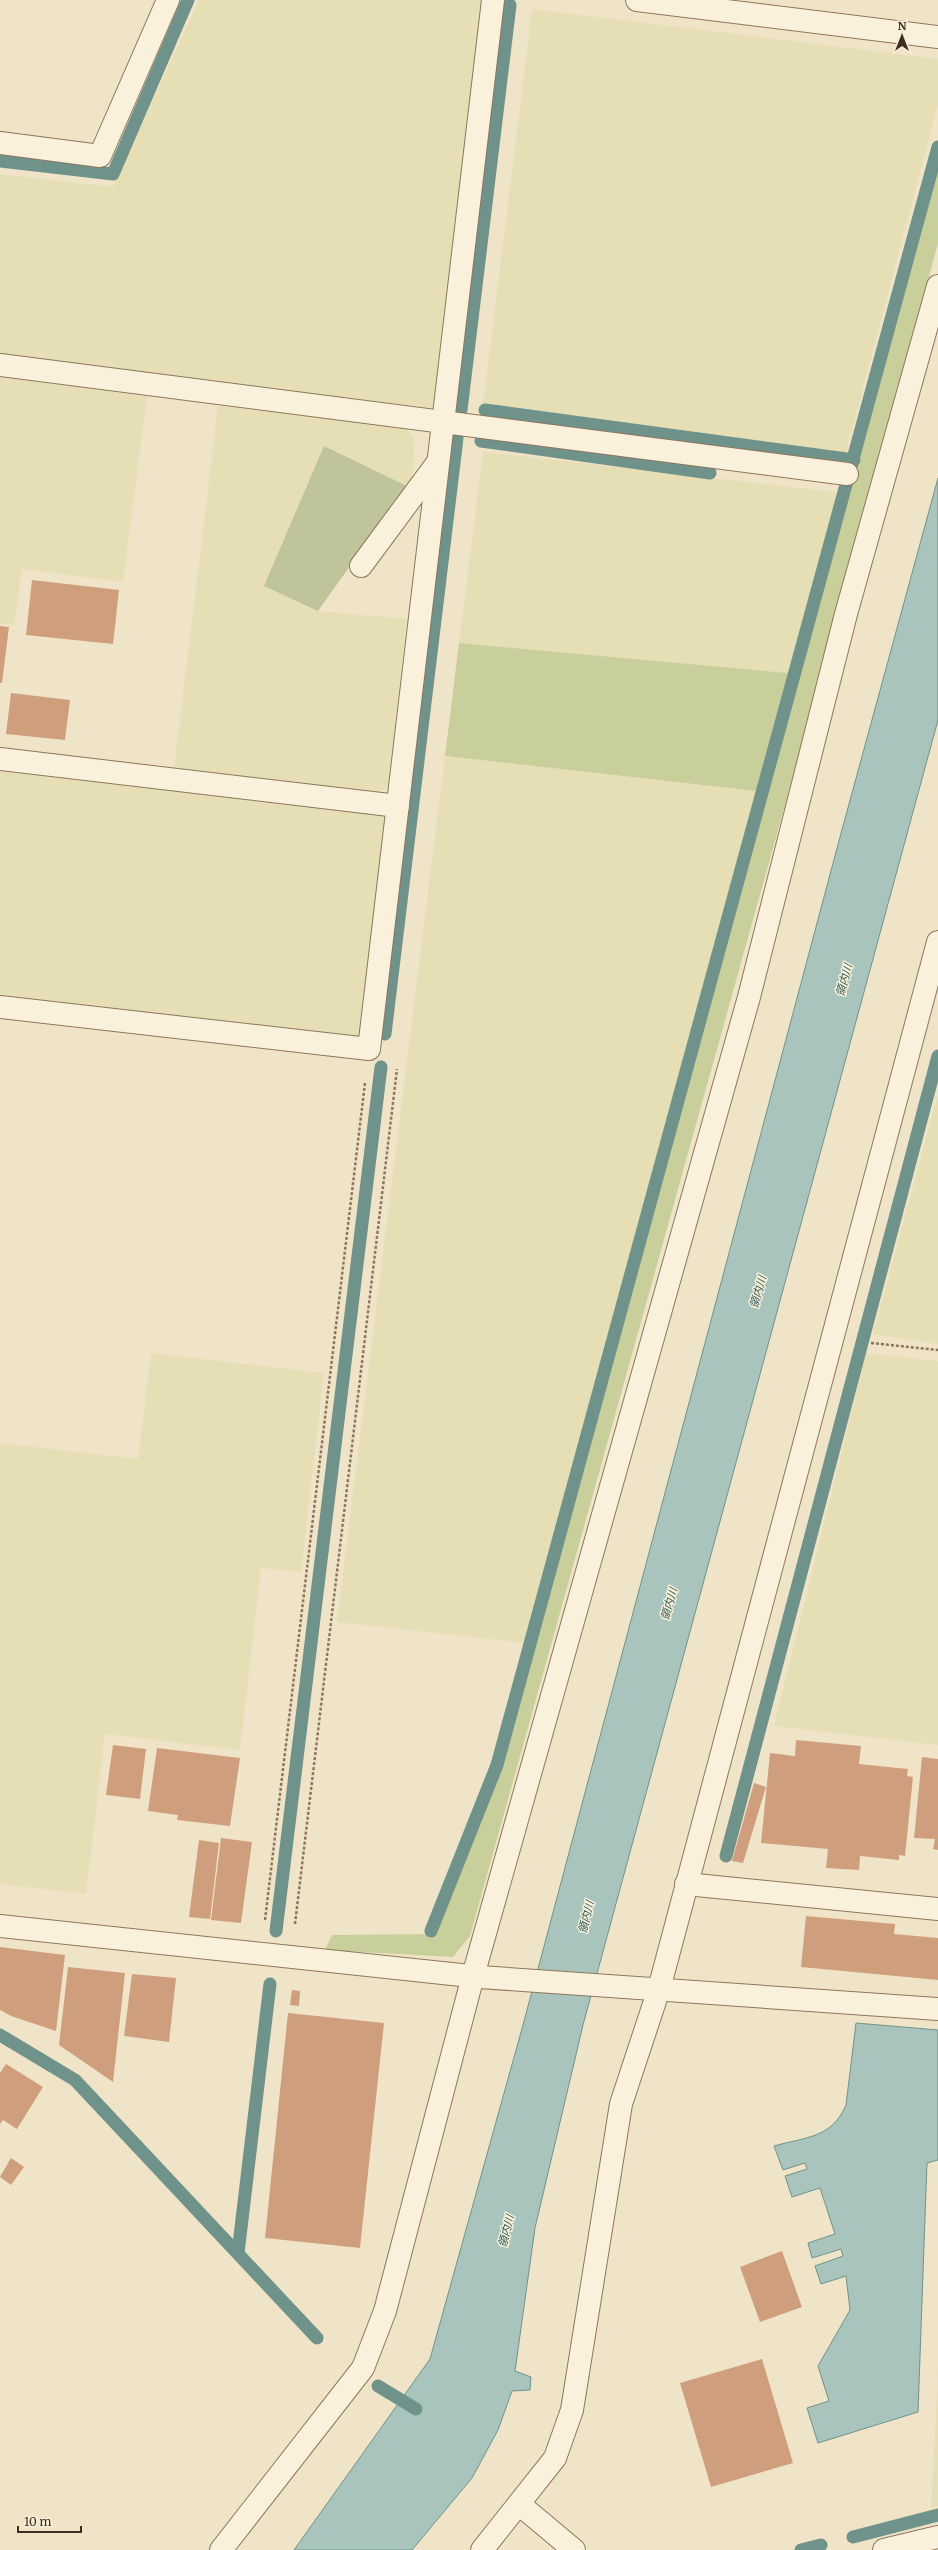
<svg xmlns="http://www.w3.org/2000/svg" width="938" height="2550" font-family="Merriweather,'Noto Sans JP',serif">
<rect width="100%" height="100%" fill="#f0e4c8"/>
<g fill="#e6deb5">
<path d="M199 0H484L433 408 0 356V174L113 187Z"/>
<path d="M532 9 938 59V104L846 453 483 406Z"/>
<path d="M0 377 147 396 123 582 22 569 14 625 0 623Z"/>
<path d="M218 406 405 427 415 439 412 480 407 486 324 446 318 611 407 619 388 786 380 792 174 769Z"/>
<path d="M483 452 837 492 788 673 459 643Z"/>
<path d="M445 756 756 791 526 1643 337 1622Z"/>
<path d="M0 770 393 814 360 1038 0 997Z"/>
<path d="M938 1094V1344L873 1334Z"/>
<path d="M151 1353 324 1373 301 1572 261 1568 240 1750 105 1734 86 1894 0 1884V1443L138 1459Z"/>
<path d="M866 1353 938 1361V1745L774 1726Z"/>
<path d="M938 2363V2506L931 2508 936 2417Z"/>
</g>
<g fill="#c9cf9b">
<path d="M938 158V243L839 611 470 1936 453 1957 325 1950 332 1935 432 1934 500 1765Z"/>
<path d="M459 643 788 673 756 791 445 756Z"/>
</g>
<path fill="#bfc49a" d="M324 446 407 486 318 611 264 586Z"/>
<g fill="#a9c4bc" stroke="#6f938a">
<path d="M938 478V720L583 2025 535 2228 515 2371 531 2377 530 2390 512 2391 498 2430 472 2478 412 2550H294L430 2359 523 2025 840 837Z"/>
<path d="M856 2023 938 2030V2160L927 2163 918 2412 818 2443 807 2408 829 2401 818 2366 850 2310 846 2276 821 2284 815 2266 843 2256 841 2249 812 2258 808 2243 835 2234 820 2188 792 2197 785 2176 807 2169 805 2163 783 2170 774 2146C806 2137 832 2138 846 2105Z"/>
</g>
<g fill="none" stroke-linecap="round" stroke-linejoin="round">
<g stroke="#6f938a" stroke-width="13">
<path d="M0 161 113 174 188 0"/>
<path d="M461 410 510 5"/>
<path d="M485 410 854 460"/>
<path d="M481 441 710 473"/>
<path d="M385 1034 457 438"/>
<path d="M726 1856 938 1056"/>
<path d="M276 1931 381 1067"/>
<path d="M431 1931 497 1765 938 147"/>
<path d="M0 2035 75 2080 317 2338"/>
<path d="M238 2253 270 1984"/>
<path d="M378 2386 416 2409"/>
<path d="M853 2537 938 2515"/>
<path d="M801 2550 821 2545"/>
</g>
</g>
<g fill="#cf9f7d">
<path d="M32 580 119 590 113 644 26 635Z"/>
<path d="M0 626 9 627 2 683H0Z"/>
<path d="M11 693 70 700 65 740 6 734Z"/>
<path d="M796 1740 861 1746 859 1764 908 1769 907 1776 913 1777 905 1856 899 1855V1860L860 1856 859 1870 826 1868 828 1849 761 1843 770 1753 795 1756Z"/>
<path d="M113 1745 146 1749 140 1799 106 1795Z"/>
<path d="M157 1748 240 1758 230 1826 177 1820 178 1815 148 1811Z"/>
<path d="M922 1757 938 1759V1850L933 1849 935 1839 914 1838Z"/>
<path d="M754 1783 766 1787 743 1863 732 1861Z"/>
<path d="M221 1838 252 1842 241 1923 211 1920Z"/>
<path d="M199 1840 219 1843 210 1919 189 1917Z"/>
<path d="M806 1916 895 1924 894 1934 938 1938V1980L801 1967Z"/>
<path d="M0 1947 65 1955 56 2031 11 2016 0 2010Z"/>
<path d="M68 1967 125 1973 113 2082 59 2045Z"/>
<path d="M132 1974 176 1978 169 2042 124 2036Z"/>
<path d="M292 1990 300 1991 299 2006 290 2005Z"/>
<path d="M288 2013 384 2023 360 2248 265 2238Z"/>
<path d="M6 2064 43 2087 17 2129 3 2120 0 2124V2073Z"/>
<path d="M11 2158 24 2167 11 2185 0 2177Z"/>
<path d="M782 2251 802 2307 760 2322 740 2267Z"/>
<path d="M762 2359 793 2463 711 2487 680 2383Z"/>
</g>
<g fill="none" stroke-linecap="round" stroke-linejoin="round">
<defs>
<g id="minor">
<path d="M637 0 938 37"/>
<path d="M0 143 100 156 168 0"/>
<path d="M0 365 847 474"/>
<path d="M361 566 438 462"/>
<path d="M0 759 398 806"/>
<path d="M0 1007 369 1049 493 0"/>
<path d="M686 1884 938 1909"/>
<path d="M0 1926 480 1977 938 2009"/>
<path d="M519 2504 574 2550"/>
<path d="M221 2550 363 2368 385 2311 473 1976 749 997 846 614 938 286"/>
<path d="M482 2550 555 2458 572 2410 621 2104 659 1989 938 942"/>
<path d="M884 2550 938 2537"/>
</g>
</defs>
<use href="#minor" stroke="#8d765c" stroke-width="24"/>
<g stroke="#8d765c" stroke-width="2.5" stroke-dasharray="3 2" stroke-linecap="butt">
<path d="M871 1343 938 1350"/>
<path d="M265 1920 365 1083"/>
<path d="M295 1924 397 1069"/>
</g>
<use href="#minor" stroke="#faf1dc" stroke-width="22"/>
</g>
<g text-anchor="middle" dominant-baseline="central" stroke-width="3" stroke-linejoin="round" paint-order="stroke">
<g font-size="11" font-style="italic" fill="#2f5d5a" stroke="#f7eed8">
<text transform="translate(844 980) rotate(-75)">領内川</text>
<text transform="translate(758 1292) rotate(-74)">領内川</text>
<text transform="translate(669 1604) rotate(-74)">領内川</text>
<text transform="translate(586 1917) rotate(-76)">領内川</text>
<text transform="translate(506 2231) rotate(-76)">領内川</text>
</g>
</g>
<g transform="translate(902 36)" stroke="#f7eed8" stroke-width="3" paint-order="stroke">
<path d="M0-3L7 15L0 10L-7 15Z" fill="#3d2e20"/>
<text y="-6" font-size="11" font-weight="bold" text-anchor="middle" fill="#3d2e20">N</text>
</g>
<path d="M18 2526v6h63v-6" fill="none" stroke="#3d2e20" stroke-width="2"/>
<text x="24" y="2526" font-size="12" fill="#3d2e20" stroke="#f7eed8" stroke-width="3" paint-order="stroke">10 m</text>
</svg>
